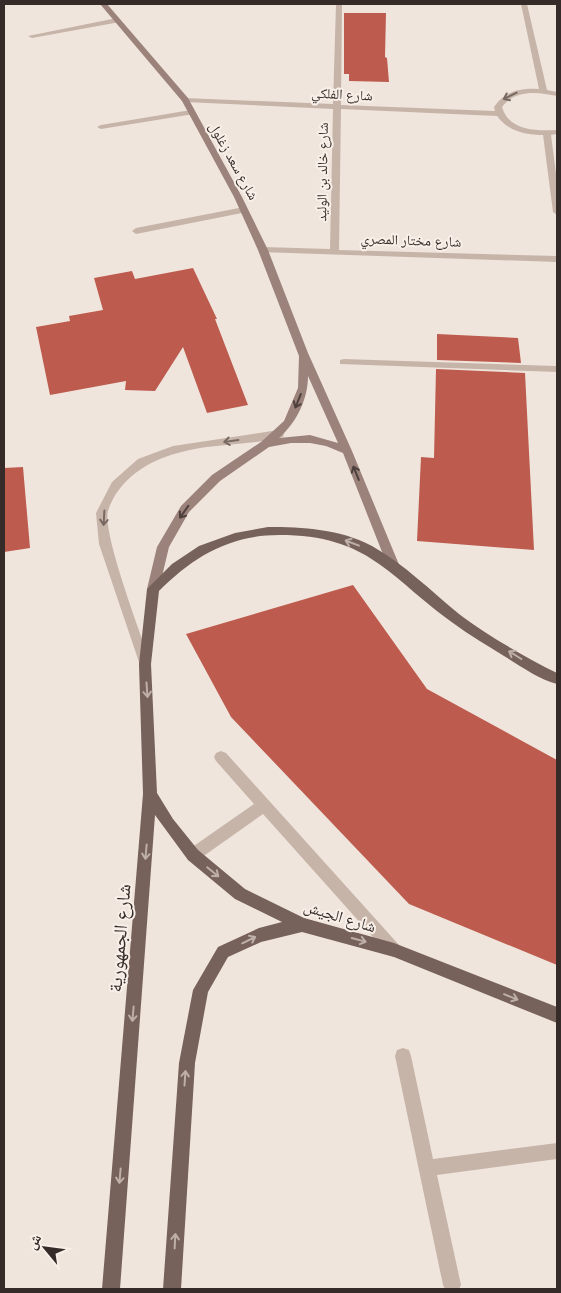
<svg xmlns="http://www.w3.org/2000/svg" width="561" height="1293" font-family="Lato,'Noto Naskh Arabic',sans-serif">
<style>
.building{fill:#bd5c4e}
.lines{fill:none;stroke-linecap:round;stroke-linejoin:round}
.lane{fill:#c7b4a9;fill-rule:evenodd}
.street{fill:#c7b4a9;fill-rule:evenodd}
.secondary{fill:#9b837b;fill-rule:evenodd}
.primary{fill:#76615b;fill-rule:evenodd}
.oneway{stroke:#776962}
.oneway2{stroke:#4e413d}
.oneway3{stroke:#beafa9}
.labels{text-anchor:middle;stroke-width:4;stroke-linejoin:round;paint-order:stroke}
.far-street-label{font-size:14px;fill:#352b28;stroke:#f8efe8}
.street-label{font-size:16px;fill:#352b28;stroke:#f8efe8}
.near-street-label{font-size:19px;fill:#352b28;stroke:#f8efe8}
</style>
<rect width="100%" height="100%" fill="#f0e5dc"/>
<path class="building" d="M344,13h42l-1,44 2,1 2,24 -40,-1v-7h-5z
M193,268l24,51h-2l33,86 -41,8 -24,-66 -28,44 -30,-1 1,-9 -76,14 -14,-68 34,-6 -1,-5 34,-6 -9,-32 38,-7 3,8z
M437,334l81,4 3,25 -84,-3z
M436,369l89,4 9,177 -117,-9 4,-84 13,1z
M23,467l7,81 -26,4v-84z
M353,585l74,104 130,71v205l-148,-61 -178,-187 -45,-83z"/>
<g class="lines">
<path class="lane" d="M117,18l4,2 -1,2 -88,16 -4,-2z
M191,110l4,2 -1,2 -93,15 -4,-2 4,-2z
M244,207l4,3 -1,2 -111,22 -4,-3 4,-3z
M344,359l213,7v6l-217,-8v-4z
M279,430l5,4 -1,3c-34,9 -71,6 -105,16 -31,8 -60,27 -70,58 -6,22 34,126 43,153l-2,4h-8l-42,-124 -3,-31 16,-31 26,-23 35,-13z
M221,751l5,2 173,192 3,5 -3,5 -5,2 -5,-2 -126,-141 -65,46 -5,2 -5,-2 -2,-5 2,-5 66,-46 -38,-43 -2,-4 2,-4z
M403,1048l6,2 2,6 22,103 124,-16v16l-120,16 24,110 -2,4h-14l-2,-4 -48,-229 2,-6z"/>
<path class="street" d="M336,4h6l-1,101 154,6 -1,-4c11,-16 26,-19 45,-18l-18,-85h6l20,86 10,2v4c-19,-4 -42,-7 -55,11 7,24 34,24 55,23v4l-6,1 6,46v34l-4,-3 -10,-77c-18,0 -35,-4 -46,-19l-156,-7 -2,141 218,6v6l-297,-10 -2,-2 5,-3 67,2 3,-140 -148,-7 -4,-2 4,-2 148,6z"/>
<path class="secondary" d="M100,4h7l81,94 54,99 26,53 40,103 44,98 48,116 -2,3h-8l-2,-3 -45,-114 -17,-7 -16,-3h-19l-22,4 -49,34 -31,31 -20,35 -10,42 -2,3h-8l-2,-3 10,-42 24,-41 31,-31 49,-33 23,-21 14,-33 1,-32 -41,-106 -24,-53 -52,-96zM308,376l30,67 -28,-8 -31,3c18,-16 29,-39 29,-62z"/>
<path class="primary" d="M268,527c35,0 72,2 104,19 32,18 59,45 87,68 28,21 67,44 98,59v11c-19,-5 -36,-18 -53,-28 -17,-11 -35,-21 -51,-33 -65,-47 -84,-88 -174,-88 -50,0 -86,22 -120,56l-8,73 6,129 16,26 25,31 47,39 59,29 90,25 163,64v16l-163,-66 -92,-25 -41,10 -33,15 -20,35 -13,71 -14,226h-18l16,-226 14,-73 25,-43 41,-19 23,-6 -47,-23 -47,-39 -33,-45 -35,474h-18l41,-495 -4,-130 8,-75 25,-25 27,-18 36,-13z"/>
</g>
<defs><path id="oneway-shaft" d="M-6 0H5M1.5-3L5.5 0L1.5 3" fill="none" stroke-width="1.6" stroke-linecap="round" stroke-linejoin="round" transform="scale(1.25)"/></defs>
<g class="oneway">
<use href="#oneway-shaft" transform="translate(510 96) rotate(154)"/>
<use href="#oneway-shaft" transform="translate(231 441) rotate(172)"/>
<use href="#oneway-shaft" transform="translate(104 518) rotate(93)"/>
</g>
<g class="oneway2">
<use href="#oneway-shaft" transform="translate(298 401) rotate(112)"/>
<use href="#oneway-shaft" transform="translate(356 473) rotate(-112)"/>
<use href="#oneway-shaft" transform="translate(184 512) rotate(125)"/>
</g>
<g class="oneway3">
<use href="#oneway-shaft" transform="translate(352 543) rotate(-159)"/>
<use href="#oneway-shaft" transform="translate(515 655) rotate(-148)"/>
<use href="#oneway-shaft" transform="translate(147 690) rotate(86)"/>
<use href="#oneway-shaft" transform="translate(146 852) rotate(95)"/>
<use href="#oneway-shaft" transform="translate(213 872) rotate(39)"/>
<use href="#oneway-shaft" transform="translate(249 940) rotate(-26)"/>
<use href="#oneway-shaft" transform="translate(359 940) rotate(15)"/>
<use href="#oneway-shaft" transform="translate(511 997) rotate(22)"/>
<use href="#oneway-shaft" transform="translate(133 1014) rotate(95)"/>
<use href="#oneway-shaft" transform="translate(185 1078) rotate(-86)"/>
<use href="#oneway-shaft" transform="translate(120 1176) rotate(95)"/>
<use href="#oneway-shaft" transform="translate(175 1241) rotate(-87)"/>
</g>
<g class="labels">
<g class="far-street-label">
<text transform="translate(342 94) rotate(3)" y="5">شارع الفلكي</text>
<text transform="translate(234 161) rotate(61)" y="5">شارع سعد زغلول</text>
<text transform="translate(322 172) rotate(-89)" y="5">شارع خالد بن الوليد</text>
<text transform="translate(411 240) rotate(2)" y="5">شارع مختار المصري</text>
</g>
<g class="street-label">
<text transform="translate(340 916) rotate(17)" y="6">شارع الجيش</text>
</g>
<g class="near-street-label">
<text transform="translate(119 938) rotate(-85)" y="7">شارع الجمهورية</text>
</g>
</g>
<rect width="561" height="1293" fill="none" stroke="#352b28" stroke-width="10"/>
<g transform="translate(45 1248) rotate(299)" stroke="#f8efe8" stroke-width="4" paint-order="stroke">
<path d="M0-4L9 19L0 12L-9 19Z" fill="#352b28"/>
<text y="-8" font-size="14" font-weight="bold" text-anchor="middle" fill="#352b28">ش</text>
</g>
</svg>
